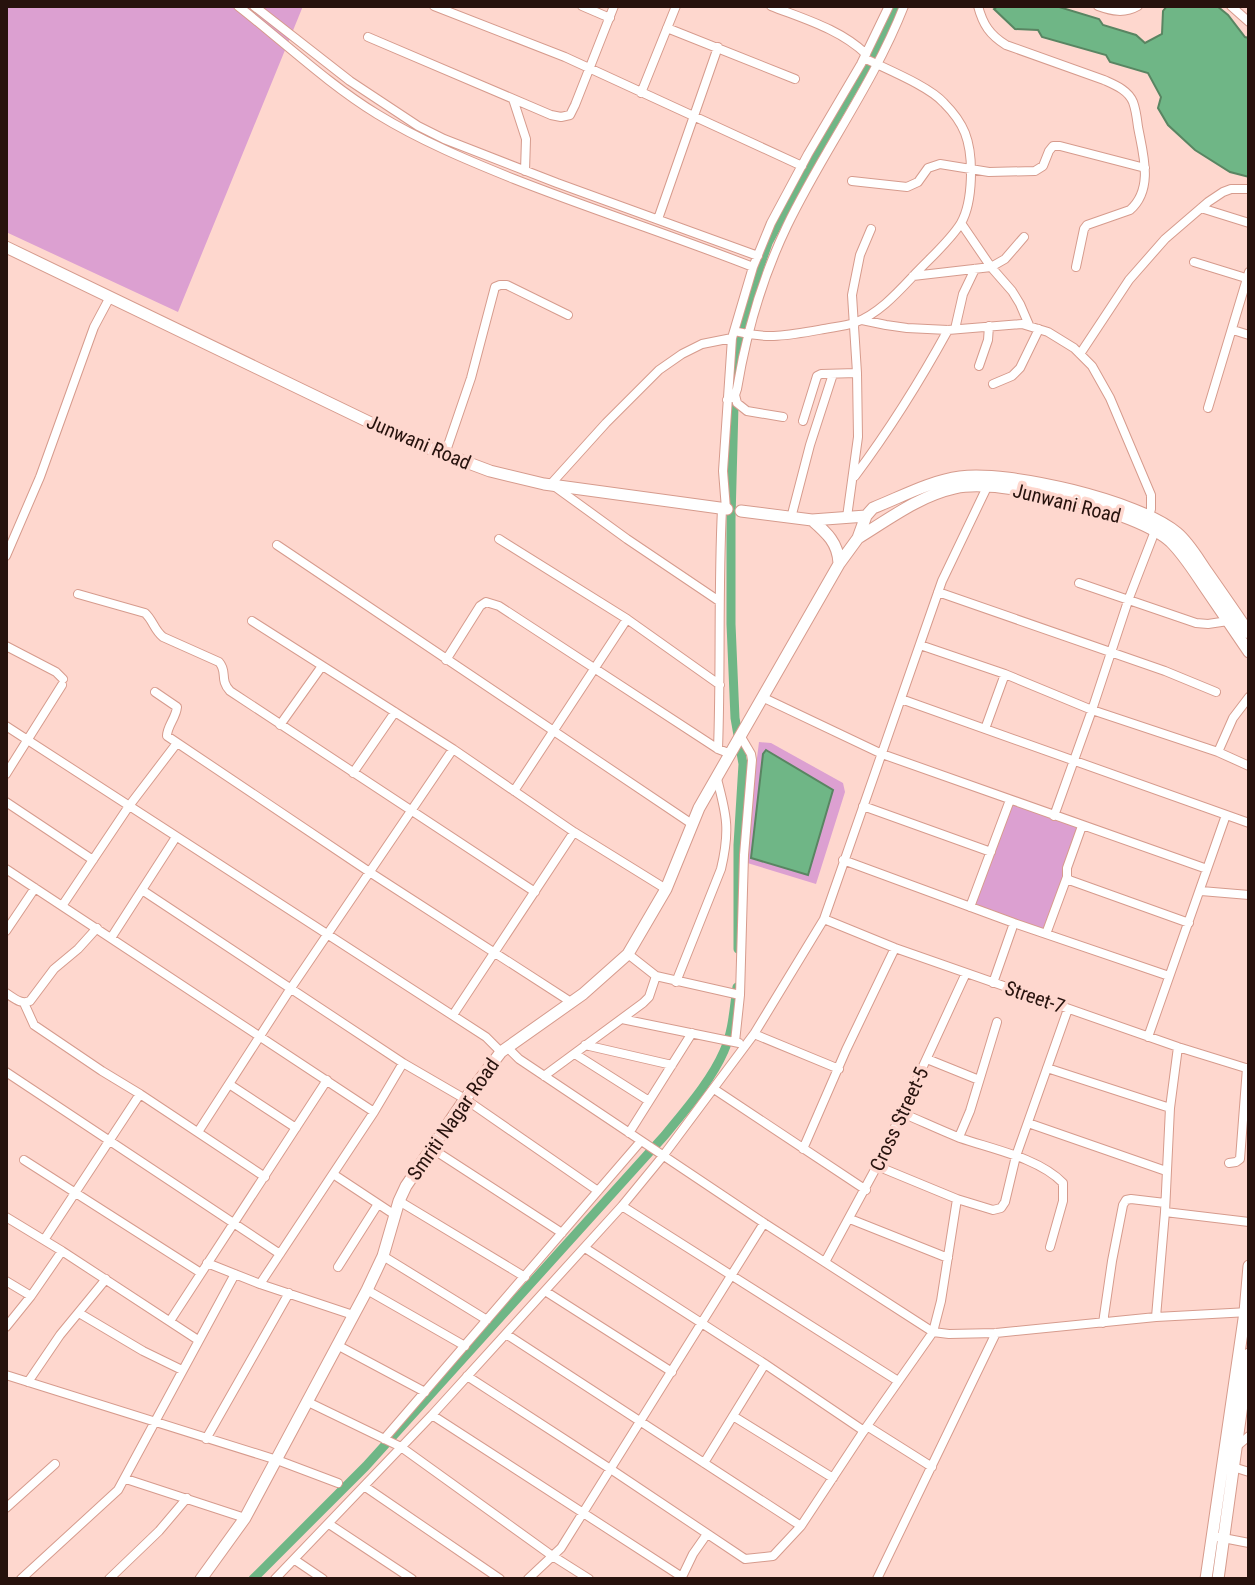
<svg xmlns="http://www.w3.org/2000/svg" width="1255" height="1585" font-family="'Roboto Condensed',sans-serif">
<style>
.green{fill:#dca0d1}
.water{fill:#6fb686;stroke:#598562;stroke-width:2}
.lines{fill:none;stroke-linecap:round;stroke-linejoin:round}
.canal{stroke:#6fb686;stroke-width:9}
.street-casing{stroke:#d69b8d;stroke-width:10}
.secondary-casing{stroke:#d69b8d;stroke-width:13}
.street{stroke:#fff;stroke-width:8}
.secondary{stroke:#fff;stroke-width:11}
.labels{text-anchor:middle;stroke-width:7;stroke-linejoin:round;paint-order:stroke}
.street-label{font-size:20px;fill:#27120d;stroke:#fed7ce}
</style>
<rect width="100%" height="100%" fill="#fed7ce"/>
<path class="green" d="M6,6h297l-125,306 -172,-80z
M759,742l12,1 72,40 2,9 -29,92 -72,-22z
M1010,800l72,26 -36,108 -75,-27z"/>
<path class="water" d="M998,6h58l43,13 4,6 33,10 9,8 17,-9 1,-23 4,-5h50l11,9 17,22 4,1v139l-19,-5 -35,-22 -27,-25 -10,-17 3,-11 -13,-24 -38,-11 -4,-7 -64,-18 -4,-7 -23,-1 -21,-20z
M766,750l67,40 -25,85 -57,-17 12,-104z"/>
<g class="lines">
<path class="canal" d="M738,949v-104l5,-81 -8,-46 -4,-94v-105l4,-151 5,-29 19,-70 9,-26 46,-86 72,-125 10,-26
M253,1579l113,-113 299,-331c21,-26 46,-54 59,-84 9,-20 10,-43 13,-64"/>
<defs>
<path id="street" d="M238,6c46,36 90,78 139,108 44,27 90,46 137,65 79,31 160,57 239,88
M254,6l96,75 68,45 26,13 113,44 201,73
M434,6l131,51 237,109
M582,6l28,12
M771,6c33,13 69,23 95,48
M978,6c5,19 12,29 28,39l98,35c11,5 24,10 29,22 3,8 4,17 5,25 5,27 16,62 -8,83l-43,15 -3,4 -8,38
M1098,6c14,5 26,8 40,0
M1231,6l18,16
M667,28l128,51
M368,37l183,78 10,2 9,-2 5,-10 39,-99
M641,93l35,-87
M513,99l13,40 -1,32
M852,181l55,6 11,-5 10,-14 12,-4 49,8 46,-1 8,-5 6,-15 4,-5h7l85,22
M1201,208l48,15
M658,219l60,-172
M961,223l30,44 21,24 8,13 9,21
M1194,262l55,17
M913,276l78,-9 14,-8 19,-22
M862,320l24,5 21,3 41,2 74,-6 26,8 26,16 18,18 18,32 41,97v14l-3,10
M955,329l8,-35 12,-25
M1233,330l16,5
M734,331c33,9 57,4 90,-2 10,-2 21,-3 30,-6 25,-9 45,-32 62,-50 14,-15 34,-32 45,-50 12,-21 13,-67 4,-90 -4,-10 -13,-22 -21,-30 -15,-17 -58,-34 -80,-45
M1080,354l49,-74 36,-41 43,-37 15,-10 8,-3h18
M979,366l9,-26 1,-14
M993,384l19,-8 8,-8 19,-39
M735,395l2,8 10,8 36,6
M727,400l8,-5 2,-6c9,-54 26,-113 50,-163 36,-75 86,-141 117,-220
M1208,408l41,-136
M803,421l14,-45 4,-2 36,-1
M445,454l26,-76 24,-91 5,-2h7l61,30
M855,476c35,-47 65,-95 93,-146
M550,485l56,-62 53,-53 23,-16 20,-10 30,-6
M554,486l73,53 92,62
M726,509l-3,-38 9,-133 21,-71 18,-44 37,-69 53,-90 28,-58
M847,517l11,-80 -1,-64 -5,-78 8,-40 11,-26
M791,518l19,-73 23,-71
M499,539l128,80 93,66
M277,545l415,279
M6,556l34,-79 54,-150 16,-30
M1079,583l117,40 12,1 20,-3
M938,592l227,79 51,21
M78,594l67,19c8,7 9,17 18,24l56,25c9,10 0,17 11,29l305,201
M252,621l201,128 121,83 92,57
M920,645l85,29 87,36 126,42 31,14
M6,646l50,26 7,7
M446,660l34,-54 6,-4 13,4 219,143 13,5
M155,692l22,15c-1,11 -10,19 -10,29l204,137 200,129
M762,697l120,57 325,115
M901,699l348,124
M280,725l42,-59
M6,726l480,311 15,15
M985,729l20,-55
M718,749c3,-80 0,-160 4,-240
M1218,752l15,-34 16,-21
M353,773l42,-61
M6,774l56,-89
M514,791l113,-172
M6,802l87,58
M863,806l128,46
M1054,816l38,-106 37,-112 26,-67
M1082,826l-15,42v9l2,3 120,43
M843,860l171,63 155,53
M6,869l368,243
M142,890l261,173 62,36 133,92
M1201,891l48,4
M62,906l67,-100 48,-63
M970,907l40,-107
M824,919l71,29 283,99 71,22
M6,931l29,-43
M1046,934l21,-57
M111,938l65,-101
M628,954l28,22 84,19
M676,982l45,-113c9,-38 6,-53 -4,-90
M993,983l21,-60
M6,993c8,5 15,12 24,8l24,-32 24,-20 19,-21
M24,1003l10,22 68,46 38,23 125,83
M453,1015l121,-183
M622,1019l117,24
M754,1034l85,35
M1148,1037l78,-222
M735,1042l5,-47 4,-140 8,-95 -1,-6 -10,-17
M585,1045l87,20
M507,1047l12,12 245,164 169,109 16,2 47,-1 160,-16 93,-5
M575,1054l74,47
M927,1059l52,21
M1047,1068l123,40
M6,1072l274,182
M544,1076l99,-73 6,-6 7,-21
M229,1084l67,44
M714,1089l152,101
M902,1113c19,8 38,17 58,25 32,11 79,20 103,45v18l-13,46
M1028,1123l138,48
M198,1132l93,-144 162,-239
M629,1133l63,-100
M959,1137l11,-26 27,-89
M431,1148l131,85
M803,1149l43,-99 49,-102
M24,1160l177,113
M1229,1163l7,-1 4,-3 7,-91
M333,1174l62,41
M957,1199l36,11 8,-2 4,-6 11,-46 52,-147
M399,1201l126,76
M622,1206l276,175
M1165,1212l84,10
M6,1217l56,34 136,89
M850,1219l98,39
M44,1240l96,-146
M585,1248l180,116 99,67
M383,1256l104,64
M825,1262l52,-96 89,-193
M207,1263l53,21 93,31
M338,1267l40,-63
M6,1281l25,15
M260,1284l114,-172 29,-49
M367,1290l98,56
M545,1291l127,81
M79,1313l64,38 39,19
M1156,1317l9,-105 5,-104 8,-61
M170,1321l157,-241
M1103,1323l9,-62 11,-56 3,-5 5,-1 34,4
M6,1327l25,-31 31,-45
M506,1334l295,192
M337,1345l88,47
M6,1375l271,85 61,23
M467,1376l145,94 133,89 28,-3 28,-30 66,-100 66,-94 8,-31 16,-102 -80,-33
M28,1382l32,-47 46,-56
M308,1402l93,45 150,108 38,24
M432,1415l250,162
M733,1416l100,62
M867,1426l65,41
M206,1439l83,-146
M384,1439l257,-298
M1236,1447l13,-11
M704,1463l61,-99
M1233,1467l16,5
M126,1479l119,39
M364,1486l136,93
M6,1508l49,-44
M329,1524l83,55
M1218,1537l31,6
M295,1560l28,19
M21,1579l97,-89 117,-216
M109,1579l50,-48 28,-33
M275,1579l157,-164 190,-209 41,-50 91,-122 70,-115 118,-338 46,-96
M528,1579l33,-31 203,-325
M681,1579l12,-25 14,-20
M877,1579l119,-246"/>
<path id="secondary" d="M6,247l396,191 88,33 54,13 183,25
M741,511l71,9 54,-4
M812,520c15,13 26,23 27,43
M858,538c31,-19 61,-42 97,-50 44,-11 183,23 216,54 13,13 23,29 33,44 15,22 30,44 45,66
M201,1579l44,-61 122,-228 16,-34 16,-55 7,-15 59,-87 36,-47 82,-58 45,-40 38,-65 33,-81 140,-244 19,-26 8,-22 7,-8c28,-11 57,-27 87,-31 48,-7 180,24 217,56 12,10 21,26 30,39 14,20 28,40 42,61
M1206,1579l39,-267 4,-46
M1218,1579l31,-225"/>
</defs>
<use href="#street" class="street-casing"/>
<use href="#secondary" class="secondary-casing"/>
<use href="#street" class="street"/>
<use href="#secondary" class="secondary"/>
</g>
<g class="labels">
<g class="street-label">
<text transform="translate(419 442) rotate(23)" y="7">Junwani Road</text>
<text transform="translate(1067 503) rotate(14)" y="7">Junwani Road</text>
<text transform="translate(1035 997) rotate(19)" y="7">Street-7</text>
<text transform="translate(453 1119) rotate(-55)" y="7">Smriti Nagar Road</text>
<text transform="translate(899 1119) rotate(-65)" y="7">Cross Street-5</text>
</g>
</g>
<rect width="1255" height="1585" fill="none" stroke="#27120d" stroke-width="16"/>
</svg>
